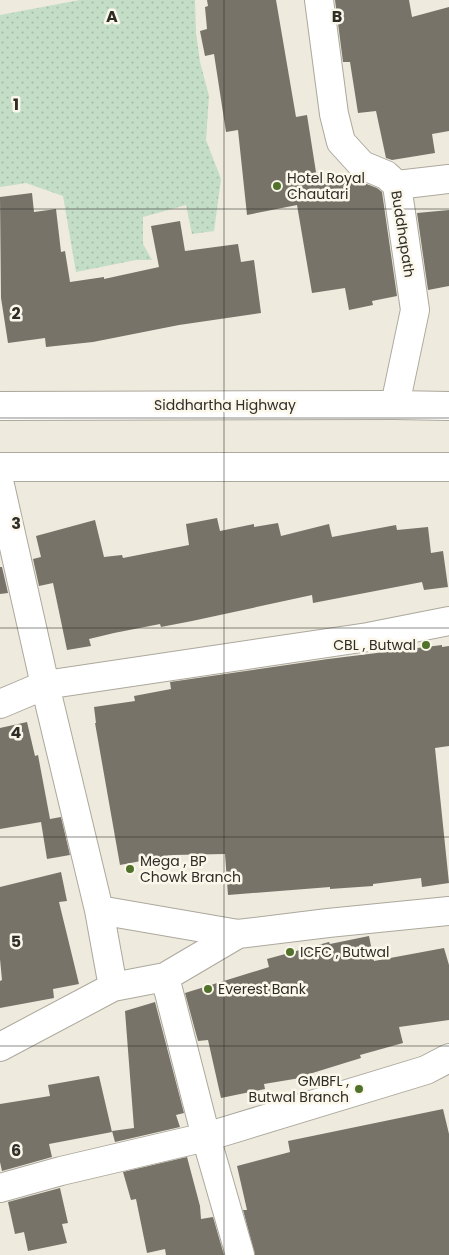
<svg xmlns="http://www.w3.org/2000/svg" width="449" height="1255" font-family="Poppins,sans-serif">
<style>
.grass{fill:url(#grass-dots)}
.building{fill:#777368}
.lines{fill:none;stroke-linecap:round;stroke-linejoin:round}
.minor-casing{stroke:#aca89d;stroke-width:30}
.trunk-casing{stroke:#aca89d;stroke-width:30}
.minor{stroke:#fff;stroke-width:28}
.trunk{stroke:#fff;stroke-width:28}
.grid{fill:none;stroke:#2e2d28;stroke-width:1;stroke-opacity:0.55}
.poi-dot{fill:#50722a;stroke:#fbf7ea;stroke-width:2}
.labels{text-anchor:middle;stroke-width:5;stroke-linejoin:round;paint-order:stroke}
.poi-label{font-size:14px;fill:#2e2d28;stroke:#fbf7ea;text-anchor:start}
.street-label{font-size:14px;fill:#2e2d28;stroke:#fbf7ea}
.grid-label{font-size:16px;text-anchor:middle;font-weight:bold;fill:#2e2d28;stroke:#fbf7ea;stroke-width:5;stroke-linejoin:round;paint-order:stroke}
</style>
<defs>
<pattern id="grass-dots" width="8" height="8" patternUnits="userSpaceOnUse" patternTransform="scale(1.25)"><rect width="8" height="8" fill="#c3ddc7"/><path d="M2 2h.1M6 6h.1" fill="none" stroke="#a8beab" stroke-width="1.8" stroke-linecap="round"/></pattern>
</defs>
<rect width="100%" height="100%" fill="#eeeadd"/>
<path class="grass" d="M80,0h115l1,33 4,29 9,34 -3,44 15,39 -7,52 -22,3 -6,-29 -43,12v27l9,16h-16l-60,12 -13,-76 -37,-13 -26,4v-172z"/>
<path class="building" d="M207,0h69l20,117 11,-2 11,70 38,-5 21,8 5,4 15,104 -25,5 1,4 -24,5 -4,-22 -33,5 -15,-88 -50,10 -9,-85 -12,2 -12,-78 -9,2 -5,-25 7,-2 -2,-22 3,-1z
M335,0h74l3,17 37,-10v124l-17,3 3,19 -43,7 -6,-2 -10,-47 -18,2 -8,-51h-7z
M32,193l2,19 22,-3 5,43 4,-1 5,31 34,-5v2l55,-12 -8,-41 29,-5 5,30 53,-7 3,18 13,-2 7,53 -82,12 -86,17 -47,5 -1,-9 -37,5 -7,-45 -1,-101z
M449,210v76l-21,4 -11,-77z
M217,518l3,13 34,-7v3l24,-4 3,13 48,-12 3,13 64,-12 1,5 31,-3 3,26 12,-2 5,36 -24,3 -2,-8 -109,21 -1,-8 -120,26 -31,6 -1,-3 -46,9 -25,6 2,7 -24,4 -14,-67 -14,3 -6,-27 8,-2 -5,-21 59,-16 9,37 18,-2 1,3 66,-13 -3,-21z
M0,567h2l6,26 -8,1z
M442,645v2l7,-1v100l-14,2 14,135 -27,4 -1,-9 -48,6v2l-43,3v-2l-102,8 -3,-41 -53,1 -52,10 -25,-142h1l-2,-16 41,-6 -1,-5 37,-7 -1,-7 158,-23z
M27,722l8,34 3,-1 12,64 11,-2 9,38 -23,4 -6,-37 -41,7v-101z
M61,872l6,29 -8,1 20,82 -26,5 1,9 -54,10v-27l2,-1 -2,-21v-72z
M369,936l5,25 70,-13 5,17v55l-50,7 4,16 -43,12 1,3 -55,17v2l-42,7 1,5 -44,9 -13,-58 -10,1 -13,-48 84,-26 -2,-8 62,-17 1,2z
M155,1002l29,111 -8,2 4,12 -65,15 -3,-11 22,-3 -9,-117z
M99,1076l13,56 -63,12 3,13 -50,14 -2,-9v-58l50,-8 -2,-11z
M443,1109l6,25v121h-194l-12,-45h4l-10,-44 53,-14 -2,-11z
M187,1157l13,49 1,13 12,-2 11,38h-58l-1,-6 -18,4 -11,-54 -5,1 -8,-28z
M60,1188l8,35 -6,1 5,19 -39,8 -4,-19 -9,2 -7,-32z"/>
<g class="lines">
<defs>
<path id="minor" d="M319,0l15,114 7,28 21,23 24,10 11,10 18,125 -20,95
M397,185l52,-6
M0,485l45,200 54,225 14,77 52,-10 41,160 34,118
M0,704l45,-19 323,-48 81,-16
M99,910l139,24
M165,977l73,-43 90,-11 121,-12
M0,1047l113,-60
M0,1188l61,-17 145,-34 220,-67 23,-12"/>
<path id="trunk" d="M0,406l395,-1 54,1
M0,467h449"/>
</defs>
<use href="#minor" class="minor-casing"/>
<use href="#trunk" class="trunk-casing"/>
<use href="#minor" class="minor"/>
<use href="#trunk" class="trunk"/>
</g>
<path class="grid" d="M224,0v1255M0,209h449M0,418h449M0,628h449M0,837h449M0,1046h449"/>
<g class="poi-dot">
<circle cx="277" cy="186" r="5"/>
<circle cx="426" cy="645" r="5"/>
<circle cx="130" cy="869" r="5"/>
<circle cx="290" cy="952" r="5"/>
<circle cx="208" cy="989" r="5"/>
<circle cx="359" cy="1089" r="5"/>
</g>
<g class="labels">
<g class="poi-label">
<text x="287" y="183">Hotel Royal<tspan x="287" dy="16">Chautari</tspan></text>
<text x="416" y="650" text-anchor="end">CBL , Butwal</text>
<text x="140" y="866">Mega , BP<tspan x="140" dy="16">Chowk Branch</tspan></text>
<text x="300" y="957">ICFC , Butwal</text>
<text x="218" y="994">Everest Bank</text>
<text x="349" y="1086" text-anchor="end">GMBFL ,<tspan x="349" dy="16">Butwal Branch</tspan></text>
</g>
<g class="street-label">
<text transform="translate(403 234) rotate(81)" y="5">Buddhapath</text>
<text x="225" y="410">Siddhartha Highway</text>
</g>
</g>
<g class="grid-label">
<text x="112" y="22">A</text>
<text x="337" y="22">B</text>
<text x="16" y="110">1</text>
<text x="16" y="319">2</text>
<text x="16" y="529">3</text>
<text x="16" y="738">4</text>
<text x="16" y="947">5</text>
<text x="16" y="1156">6</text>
</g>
</svg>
